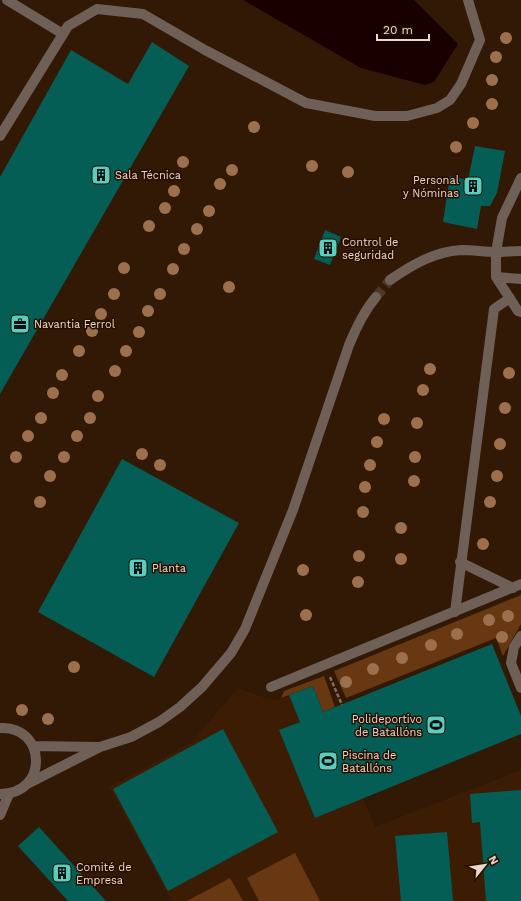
<svg xmlns="http://www.w3.org/2000/svg" width="521" height="901" font-family="'Work Sans',sans-serif">
<style>
.built{fill:#3c1d04}
.green{fill:#673812}
.water{fill:#190000}
.building{fill:#045e55}
.lines{fill:none;stroke-linecap:round;stroke-linejoin:round}
.minor-tunnel{stroke:#4d3623;stroke-width:10;stroke-dasharray:10 5;stroke-linecap:butt}
.path{stroke:#836d5d;stroke-width:2.5;stroke-dasharray:4 2;stroke-linecap:butt}
.minor{stroke:#6e6057;stroke-width:10}
.tree{fill:#9c6f4d}
.labels{text-anchor:middle;stroke-width:3;stroke-linejoin:round;paint-order:stroke}
.poi-label{font-size:11px;fill:#ead8cc;stroke:#270f00;text-anchor:start}
</style>
<rect width="100%" height="100%" fill="#311905"/>
<path class="built" d="M313,686l10,26 -44,18 36,88 48,-20 12,29 146,-57v131h-349l-63,-114 82,-44 47,-55 28,10 11,2z"/>
<path class="green" d="M521,595v29l-18,32 -7,-18 -150,60 -12,-27z
M324,676l11,31 -12,5 -10,-26 -32,12 3,-7z
M295,853l25,48h-61l-12,-23z
M230,878l13,23h-56z"/>
<path class="water" d="M243,0h171l44,44 -24,38 -9,3 -64,-17z"/>
<path class="building" d="M152,42l37,24 -189,328v-217l71,-127 57,34z
M475,146l30,5 -8,42 -7,13h-9l-4,23 -34,-7 7,-46 18,4z
M325,230l16,7 -11,28 -16,-6z
M122,459l117,64 -85,154 -116,-65z
M492,644l29,72v18l-206,84 -36,-88 21,-8 -11,-27 24,-9 10,26z
M223,729l55,103 -110,59 -55,-102z
M521,790v111h-35l-6,-79 -8,1 -2,-29z
M39,827l67,74h-38l-50,-55z
M447,832l6,69h-52l-6,-65z"/>
<g class="lines">
<path class="minor-tunnel" d="M376,297l14,-17"/>
<path class="path" d="M330,677l12,28"/>
<path class="minor" d="M7,0l56,34
M0,136l68,-110 29,-17 46,5 62,36 101,53 69,13h32l30,-8 13,-8 11,-16 19,-44 -12,-40
M521,178l-19,40 -6,34v25l22,34 3,1
M496,277l25,2
M390,280c22,-15 45,-29 72,-30 11,0 23,2 34,2 8,0 17,-1 25,-1
M460,562l53,26
M455,612l39,-303 16,-11
M521,636l-7,11 -3,16 10,25
M271,687l250,-103
M0,728c46,-3 50,66 0,66
M33,746l65,1
M29,783l71,-36 31,-10 28,-15 21,-15 22,-20 29,-34 14,-24 48,-119 56,-165c7,-17 15,-34 27,-48
M0,815l9,-21"/>
</g>
<g class="tree">
<circle cx="506" cy="38" r="6"/>
<circle cx="496" cy="57" r="6"/>
<circle cx="492" cy="80" r="6"/>
<circle cx="492" cy="104" r="6"/>
<circle cx="473" cy="123" r="6"/>
<circle cx="254" cy="127" r="6"/>
<circle cx="456" cy="147" r="6"/>
<circle cx="183" cy="162" r="6"/>
<circle cx="312" cy="166" r="6"/>
<circle cx="232" cy="170" r="6"/>
<circle cx="348" cy="172" r="6"/>
<circle cx="220" cy="184" r="6"/>
<circle cx="174" cy="191" r="6"/>
<circle cx="165" cy="208" r="6"/>
<circle cx="209" cy="211" r="6"/>
<circle cx="149" cy="226" r="6"/>
<circle cx="197" cy="229" r="6"/>
<circle cx="184" cy="249" r="6"/>
<circle cx="124" cy="268" r="6"/>
<circle cx="173" cy="269" r="6"/>
<circle cx="229" cy="287" r="6"/>
<circle cx="114" cy="294" r="6"/>
<circle cx="160" cy="294" r="6"/>
<circle cx="148" cy="311" r="6"/>
<circle cx="101" cy="314" r="6"/>
<circle cx="92" cy="331" r="6"/>
<circle cx="139" cy="332" r="6"/>
<circle cx="79" cy="351" r="6"/>
<circle cx="126" cy="351" r="6"/>
<circle cx="430" cy="369" r="6"/>
<circle cx="115" cy="371" r="6"/>
<circle cx="509" cy="373" r="6"/>
<circle cx="62" cy="375" r="6"/>
<circle cx="423" cy="390" r="6"/>
<circle cx="53" cy="393" r="6"/>
<circle cx="98" cy="396" r="6"/>
<circle cx="505" cy="408" r="6"/>
<circle cx="41" cy="418" r="6"/>
<circle cx="90" cy="418" r="6"/>
<circle cx="384" cy="419" r="6"/>
<circle cx="417" cy="423" r="6"/>
<circle cx="28" cy="436" r="6"/>
<circle cx="77" cy="436" r="6"/>
<circle cx="377" cy="442" r="6"/>
<circle cx="500" cy="444" r="6"/>
<circle cx="142" cy="454" r="6"/>
<circle cx="16" cy="457" r="6"/>
<circle cx="64" cy="457" r="6"/>
<circle cx="415" cy="457" r="6"/>
<circle cx="160" cy="465" r="6"/>
<circle cx="370" cy="465" r="6"/>
<circle cx="50" cy="476" r="6"/>
<circle cx="497" cy="476" r="6"/>
<circle cx="414" cy="481" r="6"/>
<circle cx="365" cy="487" r="6"/>
<circle cx="40" cy="502" r="6"/>
<circle cx="490" cy="502" r="6"/>
<circle cx="363" cy="512" r="6"/>
<circle cx="401" cy="528" r="6"/>
<circle cx="483" cy="544" r="6"/>
<circle cx="359" cy="556" r="6"/>
<circle cx="401" cy="559" r="6"/>
<circle cx="303" cy="570" r="6"/>
<circle cx="358" cy="582" r="6"/>
<circle cx="306" cy="615" r="6"/>
<circle cx="508" cy="616" r="6"/>
<circle cx="489" cy="620" r="6"/>
<circle cx="457" cy="634" r="6"/>
<circle cx="502" cy="637" r="6"/>
<circle cx="431" cy="645" r="6"/>
<circle cx="402" cy="658" r="6"/>
<circle cx="74" cy="667" r="6"/>
<circle cx="373" cy="669" r="6"/>
<circle cx="346" cy="682" r="6"/>
<circle cx="22" cy="710" r="6"/>
<circle cx="48" cy="719" r="6"/>
</g>
<defs>
<symbol id="building-square" viewBox="-11 -11 22 22"><rect x="-9" y="-9" width="18" height="18" rx="4" fill="#59cebf" stroke="#270f00"/><path d="M-4-6H4V6H1V3H-1V6H-4ZM-2.5-4.3h1.7v1.8h-1.7ZM.8-4.3h1.7v1.8H.8ZM-2.5-1h1.7V.8h-1.7ZM.8-1h1.7V.8H.8Z" fill="#111"/></symbol>
<symbol id="office-square" viewBox="-11 -11 22 22"><rect x="-9" y="-9" width="18" height="18" rx="4" fill="#59cebf" stroke="#270f00"/><path d="M-6-3h4V-5.5h4V-3h4V5H-6ZM-1-4.5V-3h2v-1.5ZM-6 0V1H6V0Z" fill="#111"/></symbol>
<symbol id="stadium-square" viewBox="-11 -11 22 22"><rect x="-9" y="-9" width="18" height="18" rx="4" fill="#59cebf" stroke="#270f00"/><path d="M0-5a6.5 5 0 1 0 0 10a6.5 5 0 1 0 0-10ZM-3.5-1.8h7v3.6h-7Z" fill="#111"/></symbol>
</defs>
<g fill-rule="evenodd">
<use href="#building-square" x="90" y="164" width="22" height="22"/>
<use href="#building-square" x="462" y="175" width="22" height="22"/>
<use href="#building-square" x="317" y="237" width="22" height="22"/>
<use href="#office-square" x="9" y="313" width="22" height="22"/>
<use href="#building-square" x="127" y="557" width="22" height="22"/>
<use href="#stadium-square" x="425" y="714" width="22" height="22"/>
<use href="#stadium-square" x="317" y="750" width="22" height="22"/>
<use href="#building-square" x="51" y="862" width="22" height="22"/>
</g>
<g class="labels">
<g class="poi-label">
<text x="115" y="179">Sala Técnica</text>
<text x="459" y="184" text-anchor="end">Personal<tspan x="459" dy="13">y Nóminas</tspan></text>
<text x="342" y="246">Control de<tspan x="342" dy="13">seguridad</tspan></text>
<text x="34" y="328">Navantia Ferrol</text>
<text x="152" y="572">Planta</text>
<text x="422" y="723" text-anchor="end">Polideportivo<tspan x="422" dy="13">de Batallóns</tspan></text>
<text x="342" y="759">Piscina de<tspan x="342" dy="13">Batallóns</tspan></text>
<text x="76" y="871">Comité de<tspan x="76" dy="13">Empresa</tspan></text>
</g>
</g>
<g transform="translate(485 865) rotate(60)" stroke="#270f00" stroke-width="3" paint-order="stroke">
<path d="M0-3L7 15L0 10L-7 15Z" fill="#ead8cc"/>
<text y="-6" font-size="11" font-weight="bold" text-anchor="middle" fill="#ead8cc">N</text>
</g>
<path d="M377 34v6h52v-6" fill="none" stroke="#ead8cc" stroke-width="2"/>
<text x="383" y="34" font-size="12" fill="#ead8cc" stroke="#270f00" stroke-width="3" paint-order="stroke">20 m</text>
</svg>
